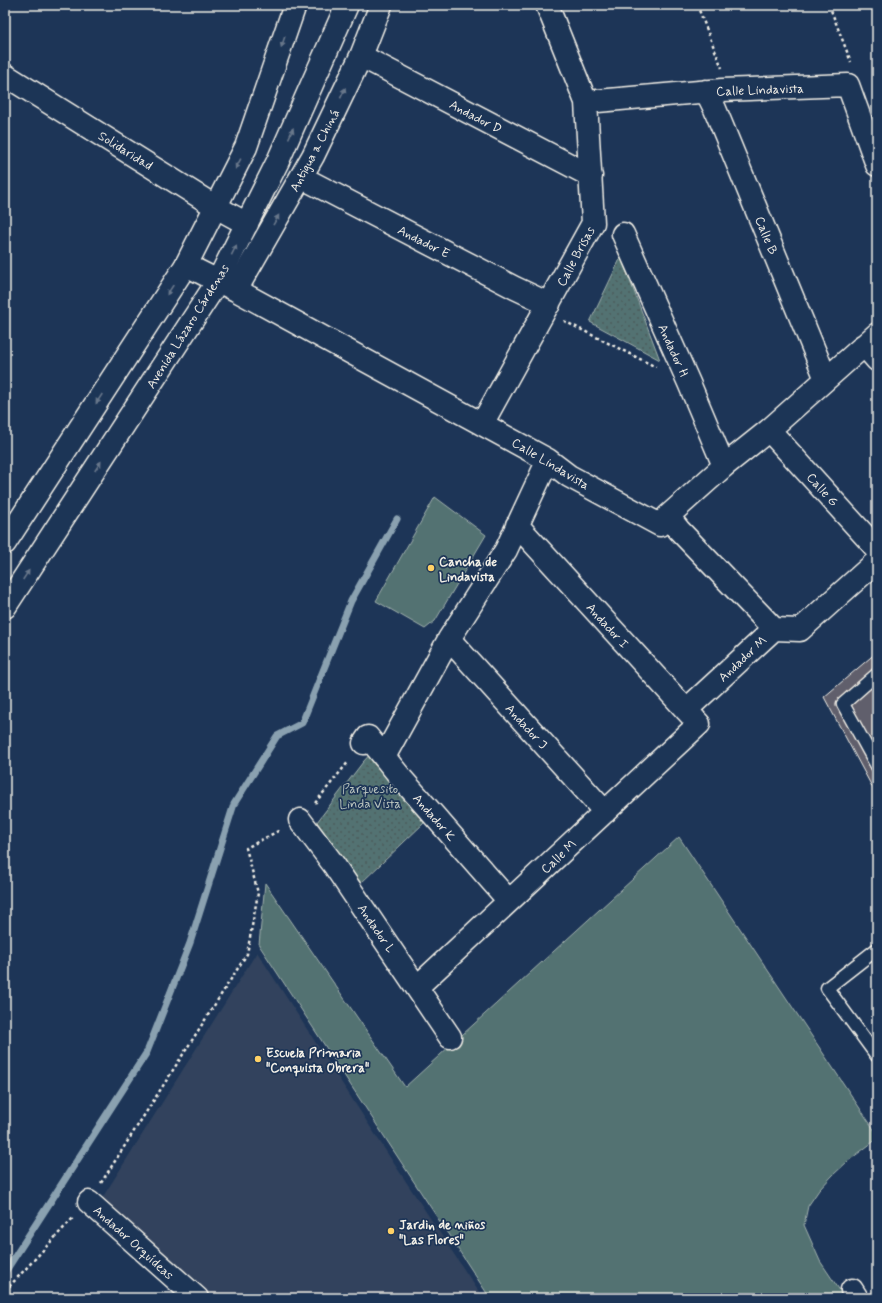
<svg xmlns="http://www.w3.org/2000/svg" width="882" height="1303" font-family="Mynerve,sans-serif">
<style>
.built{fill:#31425d}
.grass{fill:#527272;stroke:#a3b2ad}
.park{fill:url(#park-dots);stroke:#a3b2ad}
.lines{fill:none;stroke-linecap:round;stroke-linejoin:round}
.stream{stroke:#8aa1b0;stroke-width:7}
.building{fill:#615f6c;stroke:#f4f1e8}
.lane-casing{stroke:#f4f1e8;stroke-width:15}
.street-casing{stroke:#f4f1e8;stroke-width:25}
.secondary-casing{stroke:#f4f1e8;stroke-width:25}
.path{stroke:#f4f1e8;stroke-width:2.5;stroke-dasharray:3 3;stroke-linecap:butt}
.lane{stroke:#1d3557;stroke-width:12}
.street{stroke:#1d3557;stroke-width:22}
.secondary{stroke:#1d3557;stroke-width:22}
.oneway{fill:#68778a}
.poi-dot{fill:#ffd166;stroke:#1d3557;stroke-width:1.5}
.labels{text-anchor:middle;stroke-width:3.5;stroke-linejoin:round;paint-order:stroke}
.street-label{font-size:13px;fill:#f4f1e8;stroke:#1d3557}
.poi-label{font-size:13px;font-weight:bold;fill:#f4f1e8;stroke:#1d3557;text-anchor:start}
.park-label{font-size:13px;fill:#bbc5bf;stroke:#1d3557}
</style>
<defs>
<pattern id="park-dots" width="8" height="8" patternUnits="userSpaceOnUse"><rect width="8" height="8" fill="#527272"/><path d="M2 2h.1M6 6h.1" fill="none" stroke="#4d5b5a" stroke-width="1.8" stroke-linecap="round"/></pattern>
</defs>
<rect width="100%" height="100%" fill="#1d3557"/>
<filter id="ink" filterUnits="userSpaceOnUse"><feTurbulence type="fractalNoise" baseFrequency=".025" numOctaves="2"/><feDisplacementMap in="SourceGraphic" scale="8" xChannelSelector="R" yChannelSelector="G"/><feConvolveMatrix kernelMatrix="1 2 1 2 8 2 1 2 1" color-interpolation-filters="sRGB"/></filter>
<g filter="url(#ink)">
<path class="built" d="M257,952l138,213 88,133h-268l-116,-95z"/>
<path class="grass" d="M435,497l51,38 -51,86 -10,8 -49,-28z
M679,837l198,297v5l-29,22 -15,14 -14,15 -11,16 -4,19 16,36 25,37h-355l-231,-353 6,-62 140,204z"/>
<path class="park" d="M621,257l39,103 -70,-38z
M373,751l51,72 -63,60 -44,-61 46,-60z"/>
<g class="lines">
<path class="stream" d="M5,1272l142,-220 43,-109 44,-139 43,-68 25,-13 49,-122 46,-82"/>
</g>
<path class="building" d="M877,652v144l-53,-99z"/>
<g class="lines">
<defs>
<path id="lane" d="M877,674l-34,30 34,62
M877,949l-50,39 50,68"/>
<path id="street" d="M361,56l230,120
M706,91l9,18 111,270
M586,102l136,-12 126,-5 29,80
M301,177l214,111 34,16
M216,207l31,17
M623,234l66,149 35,83
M186,265l50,25 312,170 21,16 91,49 8,-9 56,-50 45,-36 108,-96
M236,290l77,-134 48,-100 20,-51
M864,345l13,15
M482,424l111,-201 -7,-121 -39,-97
M769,430l108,119
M668,516l11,14 95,99
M449,639l156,173
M686,710l88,-81 26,1 77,-69
M364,743l4,-6 34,42 107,122
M384,757l65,-118 57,-89 42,-90
M300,820l34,45 116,172
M417,987l282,-263 -182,-199
M89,1202l108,96
M852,1290l5,8"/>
<path id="secondary" d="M5,75l211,132
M5,543l181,-278 60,-118 49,-142
M5,607l213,-326 60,-120 69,-156"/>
</defs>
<use href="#lane" class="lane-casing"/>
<use href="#street" class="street-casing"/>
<use href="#secondary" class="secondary-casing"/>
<path class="path" d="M516,5l9,5
M697,5l25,63
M829,5l22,57
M564,321l92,46
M315,803l34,-42
M101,1183l146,-229 11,-61 -12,-45 34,-18
M5,1291l68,-73"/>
<use href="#lane" class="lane"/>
<use href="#street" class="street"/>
<use href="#secondary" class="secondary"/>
</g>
<defs><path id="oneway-solid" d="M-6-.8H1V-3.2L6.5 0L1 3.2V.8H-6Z"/></defs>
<g class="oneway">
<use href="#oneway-solid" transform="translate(283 42) rotate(109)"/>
<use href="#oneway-solid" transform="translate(343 93) rotate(-65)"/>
<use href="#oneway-solid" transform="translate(291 133) rotate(-66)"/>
<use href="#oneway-solid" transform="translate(238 164) rotate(118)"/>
<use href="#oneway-solid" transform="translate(276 220) rotate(-60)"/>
<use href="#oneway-solid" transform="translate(234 250) rotate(-64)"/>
<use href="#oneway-solid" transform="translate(170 290) rotate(123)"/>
<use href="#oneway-solid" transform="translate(99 399) rotate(123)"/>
<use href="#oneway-solid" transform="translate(98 466) rotate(-57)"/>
<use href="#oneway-solid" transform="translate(26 575) rotate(-57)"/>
</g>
</g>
<g class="poi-dot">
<circle cx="431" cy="568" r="4"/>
<circle cx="258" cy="1059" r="4"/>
<circle cx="391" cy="1231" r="4"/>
</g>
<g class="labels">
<g class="street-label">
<text transform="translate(760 89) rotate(-2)" y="5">Calle Lindavista</text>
<text transform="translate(476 116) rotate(28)" y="5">Andador D</text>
<text transform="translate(126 150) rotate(32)" y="5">Solidaridad</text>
<text transform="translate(314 150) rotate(-62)" y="5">Antigua a Chiná</text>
<text transform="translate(767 235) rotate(68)" y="5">Calle B</text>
<text transform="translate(424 241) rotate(27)" y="5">Andador E</text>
<text transform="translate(575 256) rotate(-62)" y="5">Calle Brisas</text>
<text transform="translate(187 326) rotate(-58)" y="5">Avenida Lázaro Cárdenas</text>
<text transform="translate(674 350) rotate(66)" y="5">Andador H</text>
<text transform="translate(551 463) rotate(31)" y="5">Calle Lindavista</text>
<text transform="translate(823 489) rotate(48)" y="5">Calle G</text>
<text transform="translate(608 625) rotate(48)" y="5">Andador I</text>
<text transform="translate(742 658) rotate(-43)" y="5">Andador M</text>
<text transform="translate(527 726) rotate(48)" y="5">Andador J</text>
<text transform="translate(435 817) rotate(49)" y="5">Andador K</text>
<text transform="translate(558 856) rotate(-43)" y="5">Calle M</text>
<text transform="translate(377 928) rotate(56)" y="5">Andador L</text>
<text transform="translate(134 1242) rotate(42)" y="5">Andador Orquídeas</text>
</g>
<g class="poi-label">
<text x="439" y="566">Cancha de<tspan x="439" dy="15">Lindavista</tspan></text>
<text x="266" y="1057">Escuela Primaria<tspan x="266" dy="15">"Conquista Obrera"</tspan></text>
<text x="399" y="1229">Jardin de niños<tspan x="399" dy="15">"Las Flores"</tspan></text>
</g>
<g class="park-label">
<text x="370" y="793">Parquesito<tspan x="370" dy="15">Linda Vista</tspan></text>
</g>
</g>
<rect width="882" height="1303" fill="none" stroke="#1d3557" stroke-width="20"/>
<rect x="10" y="10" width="862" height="1283" fill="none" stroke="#f4f1e8" stroke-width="1.5" filter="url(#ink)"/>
</svg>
